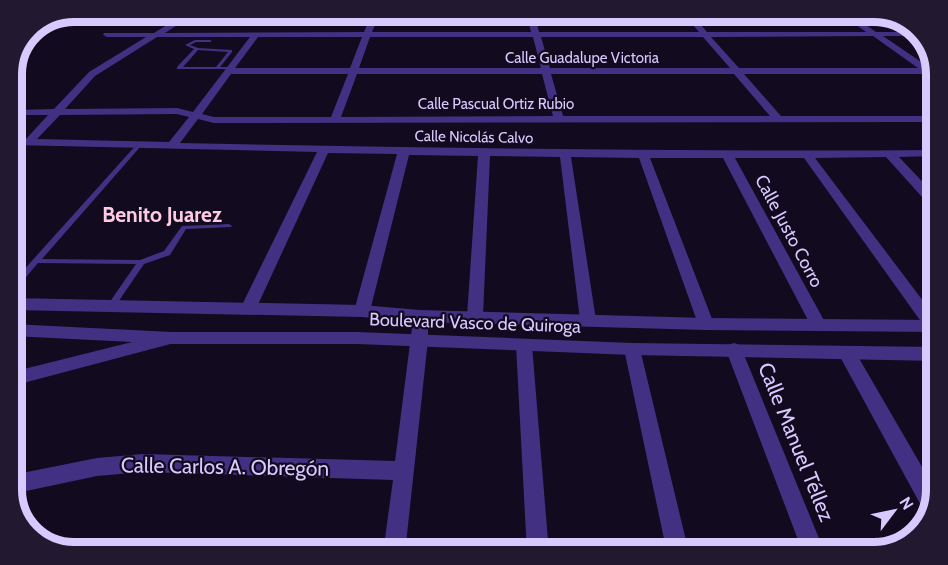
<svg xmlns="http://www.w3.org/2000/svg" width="948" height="565" font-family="Cabin,sans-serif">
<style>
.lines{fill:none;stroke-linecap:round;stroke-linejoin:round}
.service{fill:#423083;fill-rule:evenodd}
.minor{fill:#423083;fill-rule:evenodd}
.tertiary{fill:#423083;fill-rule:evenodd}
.labels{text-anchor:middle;stroke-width:4.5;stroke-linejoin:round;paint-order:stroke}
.far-street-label{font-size:15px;fill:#d8c9ff;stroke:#120a1f}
.street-label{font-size:18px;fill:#d8c9ff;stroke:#120a1f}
.quarter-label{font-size:21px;font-weight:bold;fill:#ffcbe3;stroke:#120a1f}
.near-street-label{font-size:21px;fill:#d8c9ff;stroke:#120a1f}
.rim{fill:none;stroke:#d8c9ff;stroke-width:8}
</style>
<rect width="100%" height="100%" fill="#120a1f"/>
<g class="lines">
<path class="service" d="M85,23l1,2 -36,2 -7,6 -14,1 1,-2 11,-1 8,-6z
M195,40h15l2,1 -2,1h-14l-6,3 8,3 34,2v2l-12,15h13v2h-56v-2l17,-18 -9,-4zM198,50l30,2 -12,15h-33z
M139,143l3,2 -1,1 -99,113 98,1 24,-9 18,-25 47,-2 3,2 -1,1 -45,2 -16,26 -26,9 -30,44h-6l-1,-2 29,-42 -98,-1 -23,27 -3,1v-8l125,-139z"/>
<path class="minor" d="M188,12h9l-32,21 199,-1 8,-20h8l-8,20h159l-5,-20h8l5,20h160l-17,-20h8l17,20h159l-27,-20h9l28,20h36l3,4h-32l47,32h4l2,6h-192l37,42h155v6l-722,1 -16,-4 -18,24c252,5 504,9 756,7v6l-37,1 37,39v12l-5,-1 -45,-50 -71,1 121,160v13l-9,-1 -123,-172h-69l91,166 -2,4h-12l-2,-4 -87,-166h-73l64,166 -2,4h-12l-2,-4 -59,-166 -68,-1 25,163 -2,4h-12l-2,-4 -20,-163 -70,-1 -7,160 -2,4h-12l-2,-4 11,-160 -69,-1 -39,156 -2,4h-12l-2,-4 43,-157 -69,-1 -72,156 -2,4h-12l-2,-4 77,-157 -305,-7v-6h14l22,-24h-30l-5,-3 1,-2 40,-1 35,-37 57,-35h-39l-4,-2 1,-2h50zM873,36l45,32h-179l-28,-31zM157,37h93l-57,75 -16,-4 -112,1 30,-33zM258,37h104l-12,31h-115zM370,37h163l8,31h-182zM541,37h162l27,31h-180zM231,74h117l-17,43h-117l-12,-3zM357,74h185l11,42 -212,1zM551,74h183l36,42h-207zM177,114l12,3 -20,25 -132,-3 23,-24z
M420,310l6,2 2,4v24l-23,213h-22l10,-73 -250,-8 -46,4 -85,18v-19l85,-17 46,-4 252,7 19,-149z
M172,332l6,2 2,4 -2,4 -166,44v-14z
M524,339l6,1 2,5 17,208h-22l-11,-208 2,-5z
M632,343l6,1 2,5 49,204h-22l-43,-204 2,-5z
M734,343l6,2 2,5 83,203h-22l-77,-203 2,-5z
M847,346l6,2 83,143 -6,22 -6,-2 -86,-158 3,-5z"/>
<path class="tertiary" d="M12,298l350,7 58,5 286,8 230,2v12l-230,-2 -286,-8 -58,-5 -350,-7z
M12,324l160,8h185l275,11 304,4v14l-304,-6 -275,-11h-185l-160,-8z"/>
</g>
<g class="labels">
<g class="far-street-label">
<text x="582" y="63">Calle Guadalupe Victoria</text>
<text x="496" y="109">Calle Pascual Ortiz Rubio</text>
<text transform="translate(474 137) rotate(1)" y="5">Calle Nicolás Calvo</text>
</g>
<g class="street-label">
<text transform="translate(789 231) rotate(62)" y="6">Calle Justo Corro</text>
<text transform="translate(475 323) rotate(2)" y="6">Boulevard Vasco de Quiroga</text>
</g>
<g class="quarter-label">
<text x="162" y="222">Benito Juarez</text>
</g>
<g class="near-street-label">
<text transform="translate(796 442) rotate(68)" y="7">Calle Manuel Téllez</text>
<text transform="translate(225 467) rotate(1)" y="7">Calle Carlos A. Obregón</text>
</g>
</g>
<path d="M0 0H948V565H0ZM74 22H874A52 52 0 0 1 926 74V490A52 52 0 0 1 874 542H74A52 52 0 0 1 22 490V74A52 52 0 0 1 74 22Z" fill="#221931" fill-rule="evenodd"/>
<path class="rim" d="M74 22H874A52 52 0 0 1 926 74V490A52 52 0 0 1 874 542H74A52 52 0 0 1 22 490V74A52 52 0 0 1 74 22Z"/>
<g transform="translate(894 511) rotate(58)" stroke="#120a1f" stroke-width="4.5" paint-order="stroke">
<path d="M0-4.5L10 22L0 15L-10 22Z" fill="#d8c9ff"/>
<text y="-9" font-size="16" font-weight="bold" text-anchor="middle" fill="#d8c9ff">N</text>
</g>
</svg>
